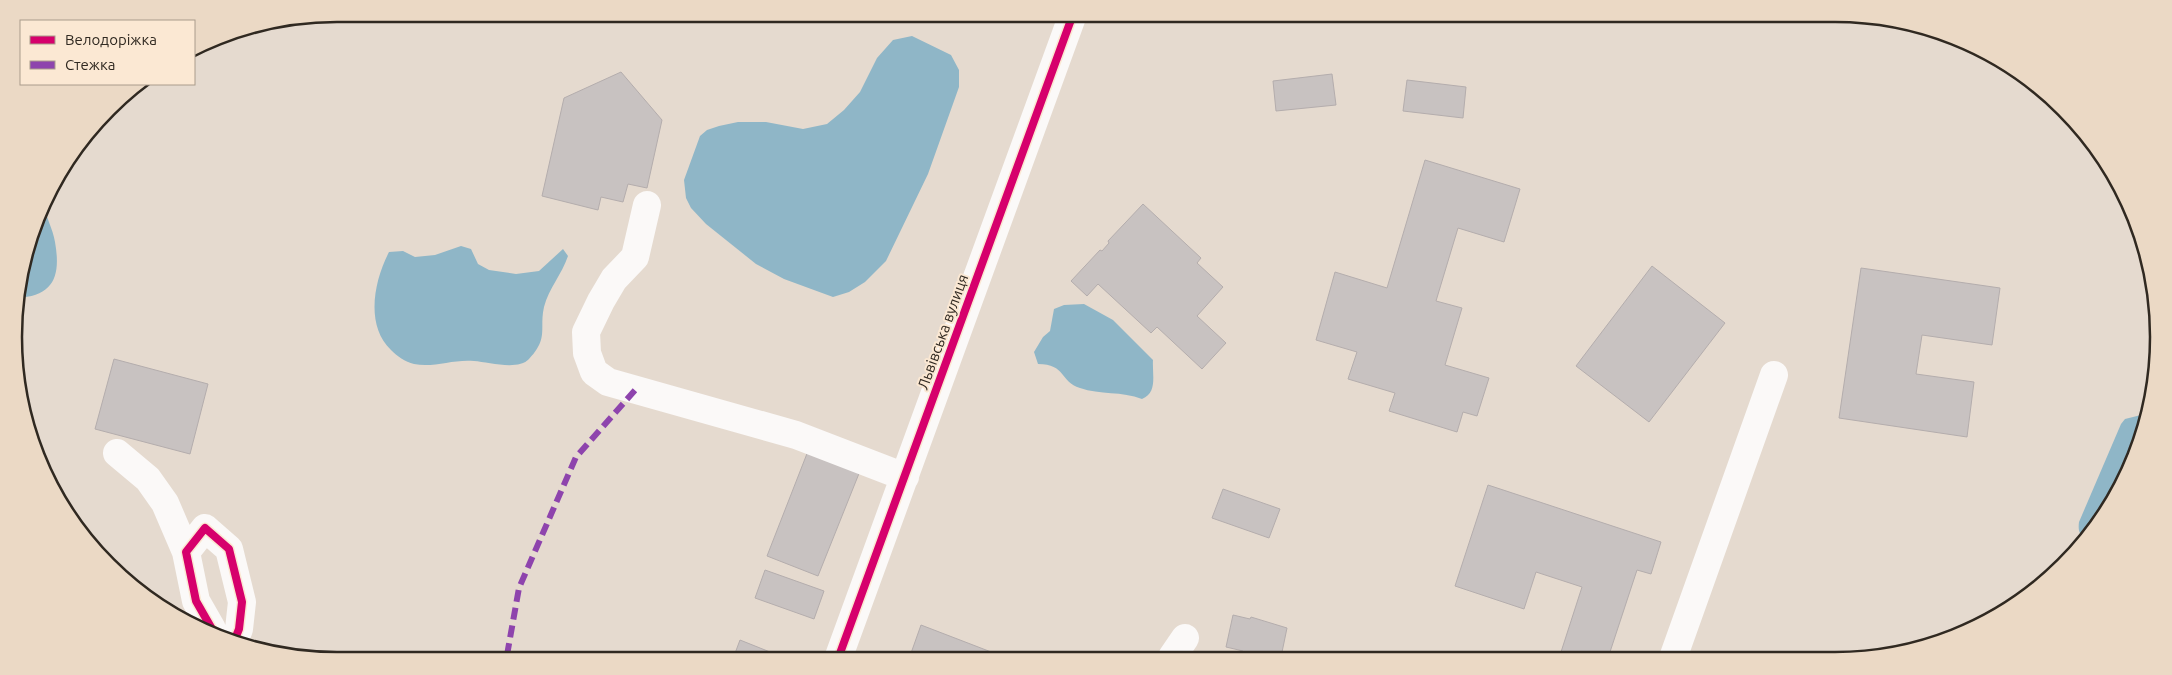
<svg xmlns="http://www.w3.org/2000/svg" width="2172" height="675" font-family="Ubuntu,sans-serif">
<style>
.water{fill:#8fb6c7}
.building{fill:#c8c2c1;stroke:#b4adad}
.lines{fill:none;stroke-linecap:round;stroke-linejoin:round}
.minor{stroke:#fbf9f8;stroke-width:28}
.quiet{stroke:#8e44ad;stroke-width:6;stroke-dasharray:12 6;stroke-linecap:butt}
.cycleway-casing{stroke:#fbe8d3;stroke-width:11}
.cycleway{stroke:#d6006c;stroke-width:8}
.labels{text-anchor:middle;stroke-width:4;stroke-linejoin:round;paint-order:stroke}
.street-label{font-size:15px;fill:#302921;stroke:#fbe8d3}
.rim{fill:none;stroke:#302921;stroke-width:2.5}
</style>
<rect width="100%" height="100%" fill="#e5dacf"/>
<path class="water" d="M912,36l39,19 8,15v17l-31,87 -42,87 -21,21 -16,10 -16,5 -49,-18 -28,-15 -50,-40 -15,-16 -5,-10 -2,-18 16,-44 7,-6 12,-4 19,-4h28l37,7 24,-5 17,-14 16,-18 17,-34 16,-18z
M44,205c2,13 9,24 11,37 6,34 -1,54 -38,56z
M461,246l10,3 7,15 11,6 27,4 23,-3 24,-22 5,7c-6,18 -19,32 -24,51 -5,22 5,31 -15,52 -11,12 -41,3 -55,2 -21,-2 -40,7 -60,3 -9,-2 -17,-8 -23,-14 -26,-25 -17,-69 -2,-98l14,-1 12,6 20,-2z
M1084,304l29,16 40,40c-1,14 5,33 -11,39 -20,-8 -42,-4 -62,-11 -20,-6 -14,-24 -42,-24l-4,-12 9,-15 7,-6 4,-22 10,-4z
M2141,415l5,2 -31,82 -30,39c-6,-4 -7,-8 -6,-16l42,-98 4,-5z"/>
<path class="building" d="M621,72l41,48 -15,68 -19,-4 -5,18 -22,-5 -3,13 -56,-14 22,-98z
M1332,74l4,31 -60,6 -3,-30z
M1407,80l59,7 -3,31 -60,-7z
M1425,160l95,29 -16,53 -46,-14 -22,73 26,7 -17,57 44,13 -12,38 -14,-4 -6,20 -68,-21 6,-18 -47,-14 9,-27 -41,-12 19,-68 52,16z
M1143,204l58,54 -4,5 26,24 -26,29 29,27 -24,26 -45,-42 -6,6 -53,-49 -11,12 -16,-15 29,-31 2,1 7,-8 -1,-2z
M1652,266l73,57 -76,99 -73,-56z
M1861,268l139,20 -8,57 -70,-10 -6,39 58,8 -7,55 -128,-19z
M114,359l94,25 -18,70 -95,-25z
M808,451l52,20 -42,105 -51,-20z
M1488,485l173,57 -10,32 -14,-4 -29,88h-29l-18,-6 21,-65 -46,-15 -12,37 -69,-23z
M1223,489l57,20 -11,29 -57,-20z
M765,570l59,21 -10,28 -59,-21z
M1233,615l17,4 1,-2 36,11 -6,29h-40l2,-6 -17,-4z
M921,625l78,30 -1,2 -88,-1z
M740,640l40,16h-46z"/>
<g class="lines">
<path class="minor" d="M647,205l-12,52 -21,22 -13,22 -15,31 1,21 7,19 14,10 188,53 109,42
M117,453l31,26 17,24 21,49
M212,629l-16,-28 -10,-49 19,-24 24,21 13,53 -3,27 -4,10
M839,656l233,-639
M1172,657l13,-19
M1673,658l101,-283"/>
<path class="quiet" d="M507,655l12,-67 57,-131 60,-68"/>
<defs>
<path id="cycleway" d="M212,629l-16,-28 -10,-49 19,-24 24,21 13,53 -3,27 -4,10
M839,656l233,-639"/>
</defs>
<use href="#cycleway" class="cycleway-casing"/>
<use href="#cycleway" class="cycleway"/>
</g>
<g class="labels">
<g class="street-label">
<text transform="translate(943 332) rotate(-70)" y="5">Львівська вулиця</text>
</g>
</g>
<path d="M0 0H2172V675H0ZM337 22H1835A315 315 0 0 1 2150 337V337A315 315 0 0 1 1835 652H337A315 315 0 0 1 22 337V337A315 315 0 0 1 337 22Z" fill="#ebd9c5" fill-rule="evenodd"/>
<path class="rim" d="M337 22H1835A315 315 0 0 1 2150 337V337A315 315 0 0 1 1835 652H337A315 315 0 0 1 22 337V337A315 315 0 0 1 337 22Z"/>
<rect x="20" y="20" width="175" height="65" fill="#fbe8d3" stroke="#aa9c8c"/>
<rect x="30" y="36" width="25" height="8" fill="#d6006c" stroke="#aa9c8c"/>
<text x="65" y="45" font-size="15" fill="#302921">Велодоріжка</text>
<rect x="30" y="61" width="25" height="8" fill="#8e44ad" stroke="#aa9c8c"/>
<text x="65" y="70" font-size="15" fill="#302921">Стежка</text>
</svg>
